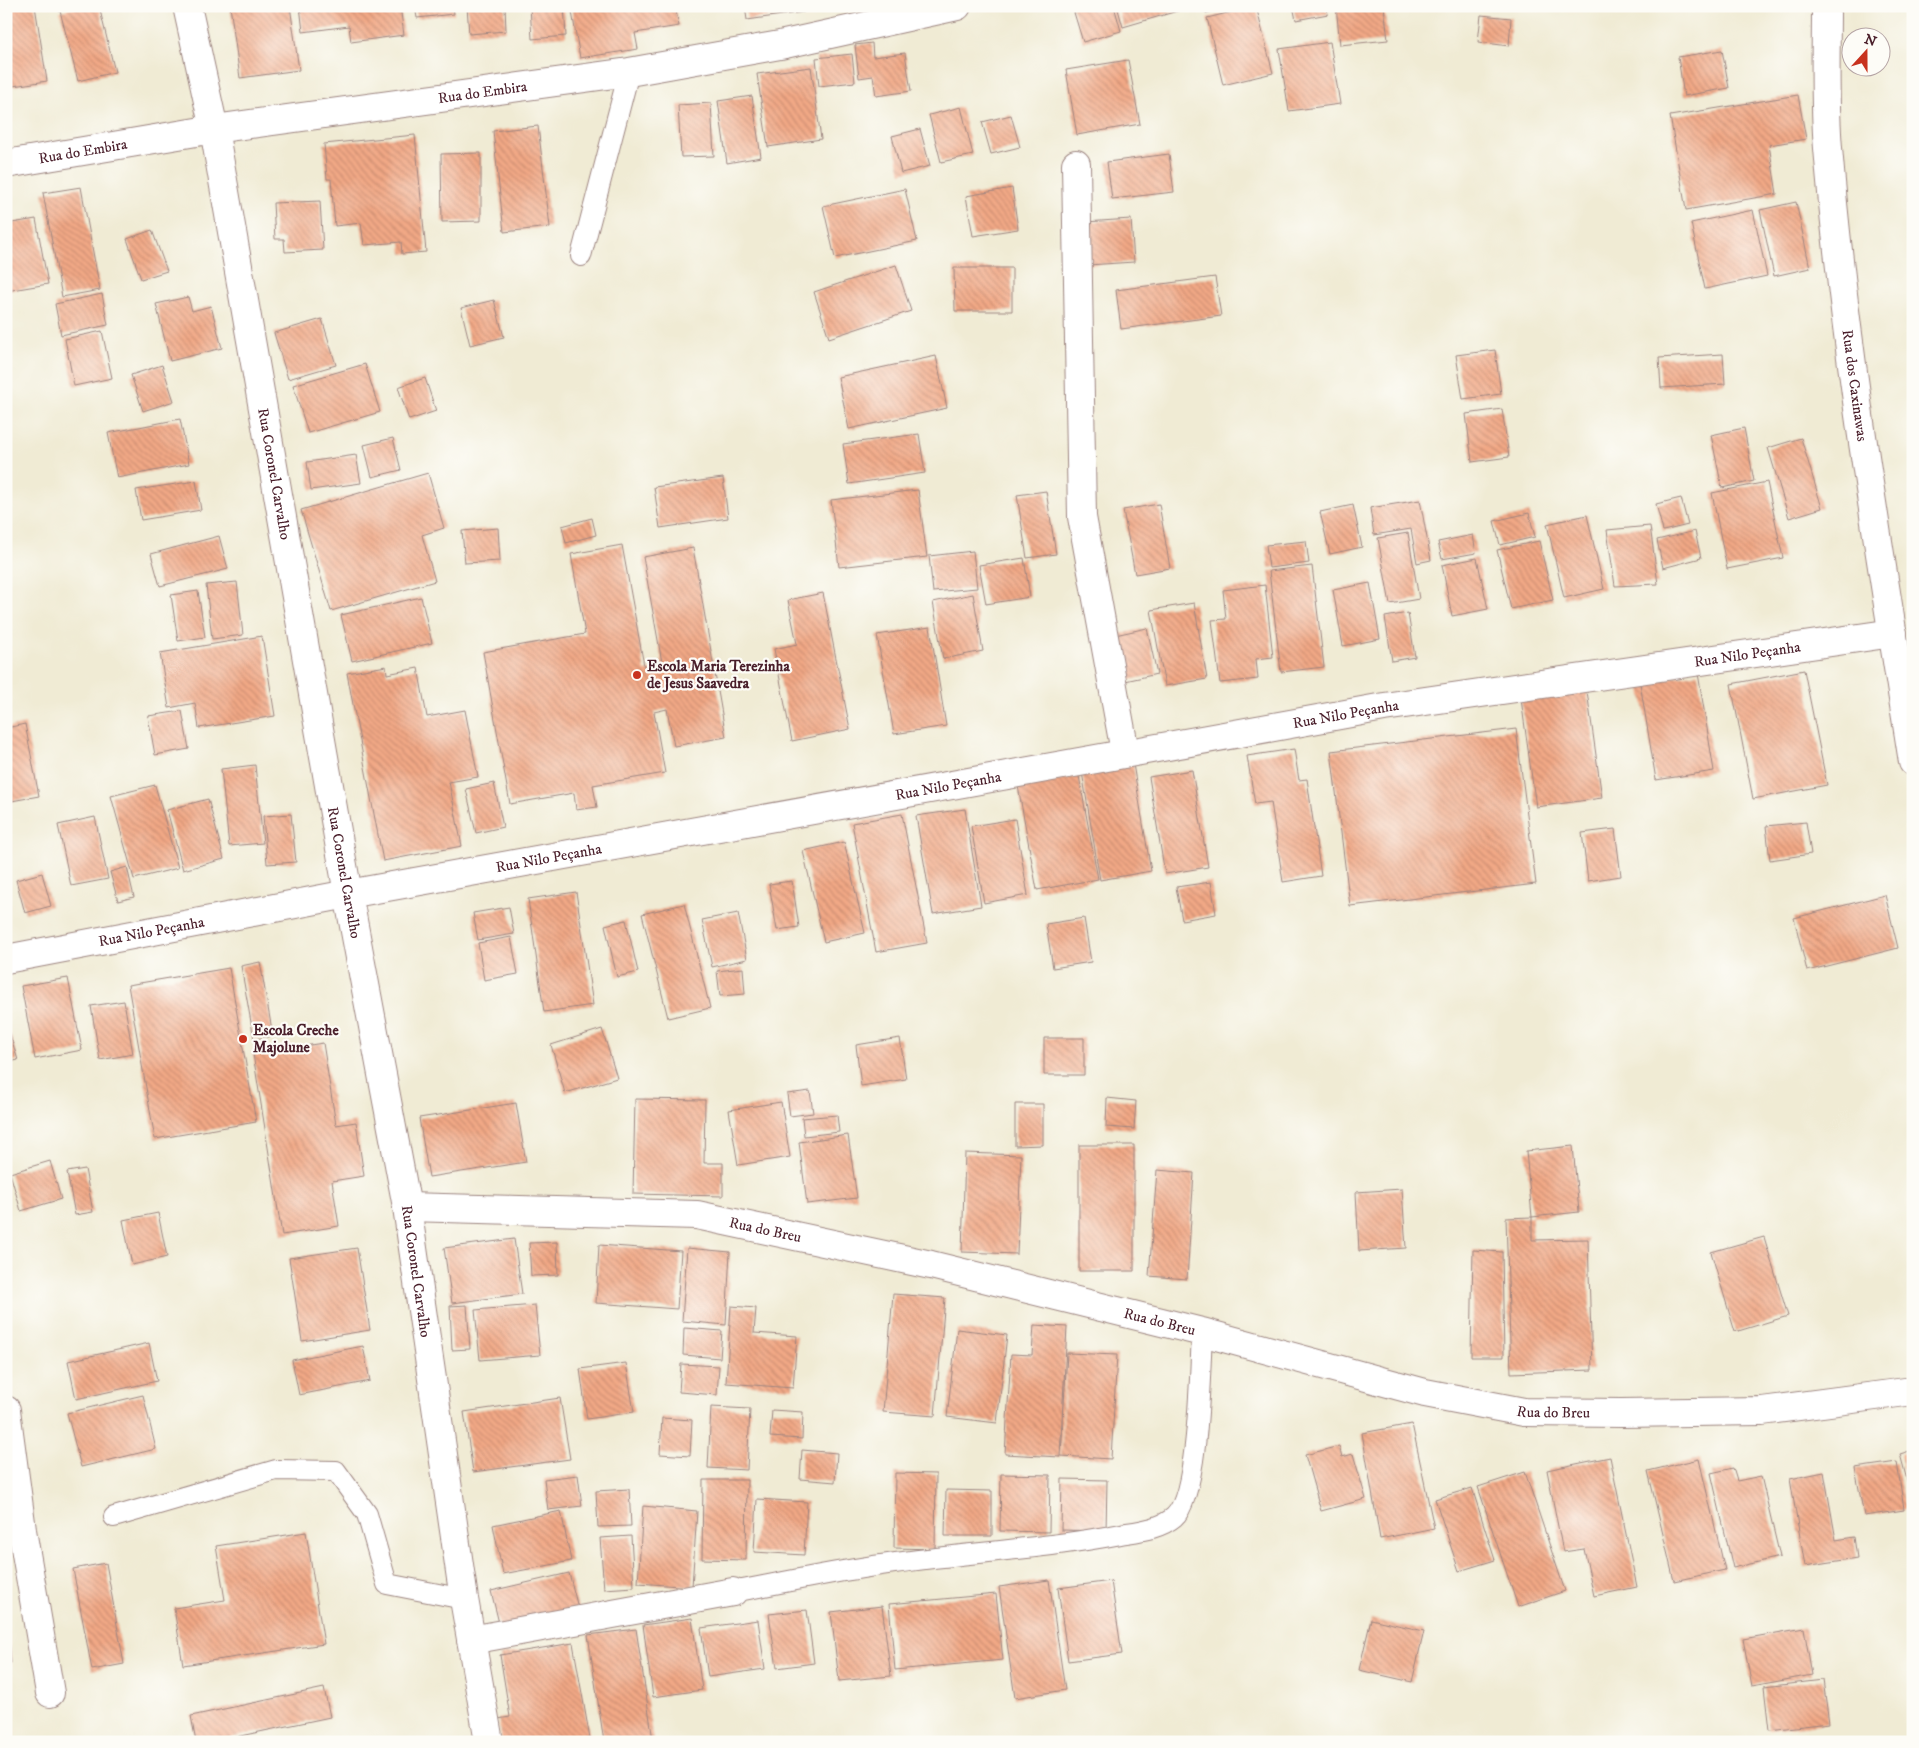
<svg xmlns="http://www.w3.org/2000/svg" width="1919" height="1748" font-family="'IM FELL DW Pica',serif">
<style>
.building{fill:url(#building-back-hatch)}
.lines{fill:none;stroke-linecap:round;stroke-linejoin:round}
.lane-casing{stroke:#9d8580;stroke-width:22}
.street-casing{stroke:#9d8580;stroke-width:30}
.lane{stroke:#fff;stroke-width:20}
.street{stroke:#fff;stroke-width:28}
.poi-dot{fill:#c8321e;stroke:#fdfcf7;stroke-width:2}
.labels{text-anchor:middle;stroke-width:4.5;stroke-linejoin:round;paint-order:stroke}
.street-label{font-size:15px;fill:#4a1f2b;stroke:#fdfcf7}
.poi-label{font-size:15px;font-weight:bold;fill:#4a1f2b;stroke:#fdfcf7;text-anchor:start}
</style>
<defs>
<pattern id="building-back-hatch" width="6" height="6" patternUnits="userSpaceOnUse" patternTransform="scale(1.25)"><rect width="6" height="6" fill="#f2a986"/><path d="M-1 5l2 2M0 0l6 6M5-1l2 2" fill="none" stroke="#c6896e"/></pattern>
</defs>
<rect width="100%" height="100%" fill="#fdfcf7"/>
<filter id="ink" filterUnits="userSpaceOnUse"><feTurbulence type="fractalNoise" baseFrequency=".02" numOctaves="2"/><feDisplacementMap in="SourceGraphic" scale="10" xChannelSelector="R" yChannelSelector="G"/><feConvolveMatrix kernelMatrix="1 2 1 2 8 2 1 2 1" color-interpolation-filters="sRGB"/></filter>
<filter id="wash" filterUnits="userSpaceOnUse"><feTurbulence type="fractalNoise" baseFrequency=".0096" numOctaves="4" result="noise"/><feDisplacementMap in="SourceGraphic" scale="20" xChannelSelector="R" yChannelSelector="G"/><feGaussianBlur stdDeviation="1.12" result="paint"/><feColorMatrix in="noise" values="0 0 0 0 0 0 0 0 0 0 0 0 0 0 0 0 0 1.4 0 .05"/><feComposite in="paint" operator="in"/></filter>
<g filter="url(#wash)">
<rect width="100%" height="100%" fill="#f0ebd4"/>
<g id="blocks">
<path class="building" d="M6,6h29l12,75 -41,6z
M83,6h16l16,66 -37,9 -18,-70z
M230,6h60l9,64 -59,8z
M300,6h100l4,29 -53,7 -2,-16 -46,6z
M415,6h38l1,8 -37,4z
M467,6h38l1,25 -37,3z
M530,6h34l2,30 -34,3z
M571,6h104l4,20 -44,7 3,16 -58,9z
M745,6h58l1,6 -57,8z
M1072,6h42l7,25 -38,11z
M1117,6h74v1l-68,20z
M1204,6h26v1l-24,6z
M1256,6l17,67 -50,12 -16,-67z
M1293,6h33l2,8 -32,6z
M1336,6h48l4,34 -48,5z
M1481,15l30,3 -2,28 -31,-4z
M1330,42l10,62 -51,7 -10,-62z
M872,43l1,14 32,-4 6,38 -35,5 -3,-20 -14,2 -4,-33z
M1722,50l7,38 -45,8 -6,-39z
M852,54l3,28 -36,4 -3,-28z
M1128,60l12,64 -63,11 -11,-65z
M811,67l10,72 -53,8 -11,-73z
M1798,95l8,44 -37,6 8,49 -91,16 -16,-94z
M752,96l9,61 -34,6 -9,-62z
M711,103l3,53 -33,1 -3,-52z
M961,107l12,48 -32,7 -12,-47z
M1011,115l9,32 -29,7 -9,-32z
M538,126l12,101 -46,5 -11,-101z
M920,129l10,37 -29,7 -9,-37z
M415,135l11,117 -24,2 -1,-12 -37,3 -3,-22 -26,3 -4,-47h-4l-3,-35z
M481,153v68l-39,1 -1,-68z
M1169,154l5,38 -62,7 -5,-37z
M81,187l19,103 -38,7 -19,-104z
M1012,188l6,41 -45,7 -7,-40z
M905,189l12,52 -82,17 -12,-52z
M320,201l3,49 -38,2 -1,-13h-9l-2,-36z
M1796,202l14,66 -36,8 -14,-66z
M1753,210l14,66 -62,13 -14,-66z
M36,219l12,65 -42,7v-67z
M1131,219l3,43 -46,3 -3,-43z
M152,230l15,41 -26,8 -14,-40z
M896,265l15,46 -82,27 -15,-46z
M954,268h58v43h-57z
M1215,277l6,39 -100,13 -5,-39z
M102,294l6,31 -47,10 -6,-31z
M188,297l4,14 19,-5 11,42 -52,13 -14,-57z
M494,300l10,37 -34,8 -9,-37z
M322,319l14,46 -48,14 -14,-46z
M102,331l10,47 -38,8 -9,-47z
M1495,350l6,44 -38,5 -7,-44z
M1723,354l2,30 -64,4 -2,-30z
M936,356l11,52 -98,21 -11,-52z
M365,364l15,48 -72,21 -15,-48z
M162,365l12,36 -31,10 -12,-36z
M425,378l11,33 -27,9 -11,-33z
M1502,409l7,48 -37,5 -6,-48z
M180,419l9,45 -72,14 -9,-45z
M1744,428l10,53 -32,7 -11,-53z
M919,434l6,39 -76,11 -6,-40z
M393,438l8,32 -29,7 -8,-32z
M1801,438l21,70 -33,10 -21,-70z
M356,455l5,28 -50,7 -4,-28z
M428,473l16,55 -22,7 13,46 -104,30 -30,-101z
M723,478l5,40 -68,10 -6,-41z
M196,481l5,29 -60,10 -5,-30z
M1767,482l16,76 -56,11 -15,-76z
M918,490l9,67 -88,10 -8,-67z
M1046,491l10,63 -29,4 -10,-63z
M1681,498l7,27 -25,6 -7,-27z
M1420,500l11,60 -14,3 -6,-34 -37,6 -4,-27z
M1159,504l11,64 -35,6 -12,-64z
M1353,505l9,42 -32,7 -10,-42z
M1529,513l6,24 -35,8 -6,-24z
M1587,515l17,74 -40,9 -17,-74z
M592,518l4,17 -30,8 -4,-17z
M1650,526l8,58 -43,2 -8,-56z
M498,528l2,33 -35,2 -3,-32z
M1695,531l6,27 -38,10 -6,-28z
M1408,533l11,66 -29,5 -12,-66z
M1473,535l3,18 -34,6 -4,-17z
M219,536l9,33 -68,17 -9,-32z
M1306,541l3,22 -40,5 -3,-23z
M1539,541l14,59 -42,9 -14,-59z
M622,545l23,126 18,-3 -20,-111 50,-9 33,189 -52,9 -7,-37 -13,3 11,61 -72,12 4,22 -21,3 -2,-17 -64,11 -27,-152 102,-18 -14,-80z
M973,551l4,37 -44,4 -4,-36z
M1024,558l6,39 -44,7 -7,-39z
M1477,558l11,51 -36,7 -10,-51z
M1312,566l12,101 -43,5 -12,-101z
M237,582l6,53 -31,4 -6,-54z
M1370,583l10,56 -37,7 -10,-56z
M1265,585l8,72 -17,2 2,20 -38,4 -8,-63 14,-1 -3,-29z
M198,591l7,46 -27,4 -7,-46z
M823,593l27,136 -58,12 -18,-92 23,-5 -9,-44z
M973,594l10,57 -40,8 -10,-57z
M421,597l11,46 -80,18 -11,-46z
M1194,603l13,76 -42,7 -14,-76z
M1408,613l7,44 -23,4 -7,-44z
M930,627l16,99 -52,8 -17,-99z
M1147,628l10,46 -41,9 -10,-46z
M262,636l13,80 -76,12 -4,-25 -26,5 -9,-55z
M386,666l1,8 31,-6 9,49 38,-7 13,67 -29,5 13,64 -79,15 -36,-188z
M1804,670l23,115 -74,14 -22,-115z
M1698,673l16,98 -58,9 -16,-97z
M1587,691l15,107 -66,9 -15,-108z
M182,711l7,38 -34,6 -7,-39z
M25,724l14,72 -33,6v-74z
M1516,729l20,155 -186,22 -19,-155z
M1294,749l5,31 8,-1 14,97 -38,6 -12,-80 -16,2 -8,-48z
M1133,764l18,107 -51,9 -18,-108z
M255,765l8,78 -34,3 -8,-77z
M1192,770l16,97 -43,7 -16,-97z
M1079,776l19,103 -61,11 -19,-104z
M494,783l9,44 -27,6 -10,-44z
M155,785l23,83 -44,11 -23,-83z
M208,799l16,60 -41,11 -16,-60z
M965,809l16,97 -48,8 -17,-98z
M291,814l5,48 -29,2 -4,-48z
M902,814l25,129 -51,9 -24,-129z
M95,817l13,62 -37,7 -13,-61z
M1015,819l13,76 -44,8 -13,-77z
M1806,822l5,32 -41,6 -4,-34z
M1615,829l6,47 -33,5 -6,-48z
M844,842l21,91 -41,9 -21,-91z
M127,867l7,30 -16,4 -8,-29z
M42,873l9,33 -26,7 -9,-33z
M792,881l7,46 -22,3 -8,-46z
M1211,882l5,32 -34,6 -6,-33z
M576,892l17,113 -49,7 -16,-113z
M1885,895l13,53 -91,23 -13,-53z
M684,904l26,104 -42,10 -26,-104z
M509,907l5,27 -36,6 -5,-27z
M738,913l9,46 -35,8 -10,-47z
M1084,918l7,44 -38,6 -7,-44z
M626,920l12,52 -21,5 -12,-52z
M511,937l7,37 -34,6 -6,-37z
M260,962l13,74 -19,3 -13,-73z
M229,968l27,154 -101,17 -27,-154z
M743,968l2,26 -25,2 -3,-25z
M68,978l14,72 -47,9 -14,-73z
M124,1001l9,53 -33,6 -9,-54z
M6,1022l12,38 -12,3z
M602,1029l15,49 -52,15 -14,-48z
M900,1038l6,41 -45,7 -5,-41z
M1044,1038h40v37h-40z
M323,1043l13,82 20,-3 8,54 -32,5 7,45 -57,9 -29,-181z
M810,1091l3,22 -23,3 -3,-22z
M1107,1098l29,3 -2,28 -28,-2z
M635,1099l70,1 -1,63h19v33l-90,-2z
M781,1102l9,55 -52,8 -9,-55z
M516,1103l10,59 -97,15 -10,-59z
M1015,1104h28v41l-28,1z
M837,1115l2,17 -35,4 -2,-18z
M848,1135l9,63 -50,6 -8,-62z
M1079,1145h55v126h-55z
M1573,1146l6,66 -47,5 -6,-66z
M965,1153l56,2 -4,99 -55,-2z
M50,1161l11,38 -40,12 -11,-38z
M85,1169l8,43 -18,3 -8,-43z
M1157,1170l37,3 -7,106 -38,-3z
M1402,1189l4,59 -47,3 -3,-59z
M158,1213l9,44 -35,8 -9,-45z
M1532,1217v23l56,-1 4,131 -81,3 -5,-155z
M1764,1237l24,79 -53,16 -24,-80z
M514,1239l8,55 -70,9 -8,-55z
M557,1242l1,33 -27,1 -2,-33z
M599,1245l82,6 -4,58 -81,-6z
M357,1248l13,82 -68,11 -13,-83z
M687,1248l43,4 -4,73 -44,-4z
M1473,1250l29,2 2,105h-33z
M893,1294l52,4 -10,118 -52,-4z
M467,1305l3,44 -18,1 -2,-44z
M535,1305l5,50 -60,5 -5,-50z
M731,1306l25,2 -2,25 43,3 -4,52 -67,-5z
M1034,1325l33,2 -7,130 -55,-3 6,-100 21,1z
M684,1328l38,3 -2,27 -37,-3z
M957,1329l50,6 -10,88 -50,-6z
M149,1343l8,38 -81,18 -8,-38z
M363,1346l7,35 -71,14 -7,-35z
M1067,1353l50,2 -6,104 -50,-3z
M626,1363l8,49 -47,7 -7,-50z
M681,1364l38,2 -2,29 -38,-3z
M143,1395l13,54 -75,18 -14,-54z
M560,1398l10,61 -97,13 -9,-60z
M711,1407l39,2 -3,61 -39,-2z
M772,1410l31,2 -1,27 -32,-2z
M662,1418l30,2 -2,36 -30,-2z
M1412,1424l22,104 -54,11 -18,-106z
M1339,1446l3,11 11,-3 13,45 -45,12 -16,-56z
M802,1450l35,3 -2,29 -35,-3z
M1913,1450v49h-1l-12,-45z
M1610,1457l27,130 -43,9 -10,-47 -21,3 -16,-82z
M1699,1459l26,111 -51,11 -26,-110z
M1897,1462l7,48 -40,6 -9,-48z
M1733,1468l4,13 24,-5 19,81 -47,11 -22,-95z
M1525,1472l40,119 -47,16 -40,-120z
M1824,1472l12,68 18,-3 3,21 -52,8 -15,-87z
M895,1473l41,1 -1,75 -41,-1z
M1001,1474l49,1 -1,57 -49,-1z
M578,1475l4,31 -34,4 -4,-31z
M1062,1479l45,1 -1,51 -45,-1z
M703,1480h44l-1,80 -44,-1z
M1472,1488l23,72 -36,11 -24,-72z
M629,1489l2,37 -33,1 -2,-36z
M946,1490l46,1v45h-47z
M757,1499l50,3 -3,53 -50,-3z
M643,1506l54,5 -5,76 -54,-4z
M561,1511l10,50 -68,13 -10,-49z
M306,1532l18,112 -141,21 -9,-57 51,-8 -9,-54z
M631,1536l3,51 -30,2 -4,-51z
M106,1563l18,101 -32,6 -19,-101z
M569,1573l9,35 -78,19 -9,-36z
M1049,1580l16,110 -50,8 -16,-111z
M1111,1581l11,73 -54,7 -10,-73z
M996,1594l7,66 -108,10 -6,-66z
M882,1606l9,70 -52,5 -8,-69z
M807,1610l7,53 -37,5 -8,-54z
M692,1618l10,72 -49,7 -10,-72z
M1371,1619l53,12 -12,51 -53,-12z
M758,1620l7,49 -57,8 -7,-49z
M6,1625h2l3,38 -5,1z
M1804,1628l8,47 -60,11 -9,-47z
M636,1629l17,111 -49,2 -16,-107z
M573,1643l17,96 -17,3h-71l-4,-23 12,-2 -10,-62z
M1823,1680l6,43 -60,7 -5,-43z
M324,1688l6,29 -118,25h-16l-5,-26z"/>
</g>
</g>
<g filter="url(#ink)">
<use href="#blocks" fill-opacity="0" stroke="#9d8580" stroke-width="1"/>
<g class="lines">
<defs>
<path id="lane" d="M581,256l48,-184
M114,1517l162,-47 60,1 31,43 20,70 77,15
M733,1592c47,-9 94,-19 141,-26 82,-13 166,-16 247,-32 18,-3 39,-5 53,-17 25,-22 26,-149 28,-185"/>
<g id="street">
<path id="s1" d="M187,6l27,123 134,765 59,313 57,392 25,143"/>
<path id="s2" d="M1826,6c0,47 -2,95 2,142 17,206 53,410 85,614"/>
<path id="s3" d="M6,164l208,-35 415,-57 151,-27 177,-39"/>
<path d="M1076,164l6,353 43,235"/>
<path id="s4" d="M6,959l342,-65 1036,-187 509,-74"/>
<path id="s5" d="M407,1207l290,8 234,50 271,67 223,61 99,19 97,1 141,-2 151,-20"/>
<path d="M6,1410l16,120 28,163"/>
<path d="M471,1640l262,-48"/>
</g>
</defs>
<use href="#lane" class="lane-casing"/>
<use href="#street" class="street-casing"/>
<use href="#lane" class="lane"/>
<use href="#street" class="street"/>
</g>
</g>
<g class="poi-dot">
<circle cx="637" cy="675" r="5"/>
<circle cx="243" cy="1039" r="5"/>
</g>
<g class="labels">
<g class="street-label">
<text dy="5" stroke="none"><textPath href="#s3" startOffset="482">Rua do Embira</textPath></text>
<text dy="5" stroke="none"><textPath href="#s3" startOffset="78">Rua do Embira</textPath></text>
<text dy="5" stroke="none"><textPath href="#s2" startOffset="381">Rua dos Caxinawas</textPath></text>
<text dy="5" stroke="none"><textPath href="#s1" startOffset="476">Rua Coronel Carvalho</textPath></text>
<text dy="5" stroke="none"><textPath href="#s4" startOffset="1768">Rua Nilo Peçanha</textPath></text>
<text dy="5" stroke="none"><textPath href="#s4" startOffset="1362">Rua Nilo Peçanha</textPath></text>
<text dy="5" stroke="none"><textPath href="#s4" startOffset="958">Rua Nilo Peçanha</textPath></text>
<text dy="5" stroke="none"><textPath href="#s4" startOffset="552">Rua Nilo Peçanha</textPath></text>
<text dy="5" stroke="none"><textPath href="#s1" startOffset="881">Rua Coronel Carvalho</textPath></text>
<text dy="5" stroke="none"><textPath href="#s4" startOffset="148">Rua Nilo Peçanha</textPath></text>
<text dy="5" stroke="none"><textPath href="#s5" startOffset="360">Rua do Breu</textPath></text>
<text dy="5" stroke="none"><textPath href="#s1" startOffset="1286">Rua Coronel Carvalho</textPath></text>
<text dy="5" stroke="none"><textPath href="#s5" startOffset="765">Rua do Breu</textPath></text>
<text dy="5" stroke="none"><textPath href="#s5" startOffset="1170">Rua do Breu</textPath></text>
</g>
<g class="poi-label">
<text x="647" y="671">Escola Maria Terezinha<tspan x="647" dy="17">de Jesus Saavedra</tspan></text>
<text x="253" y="1035">Escola Creche<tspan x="253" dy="17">Majolune</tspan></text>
</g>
</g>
<rect width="1919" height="1748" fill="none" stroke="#fdfcf7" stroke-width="25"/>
<g transform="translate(1866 52) rotate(21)"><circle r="24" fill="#fdfcf7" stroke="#b5a4a5"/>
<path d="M0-4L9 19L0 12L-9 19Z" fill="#c8321e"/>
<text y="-8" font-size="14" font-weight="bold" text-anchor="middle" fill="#4a1f2b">N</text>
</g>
</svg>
